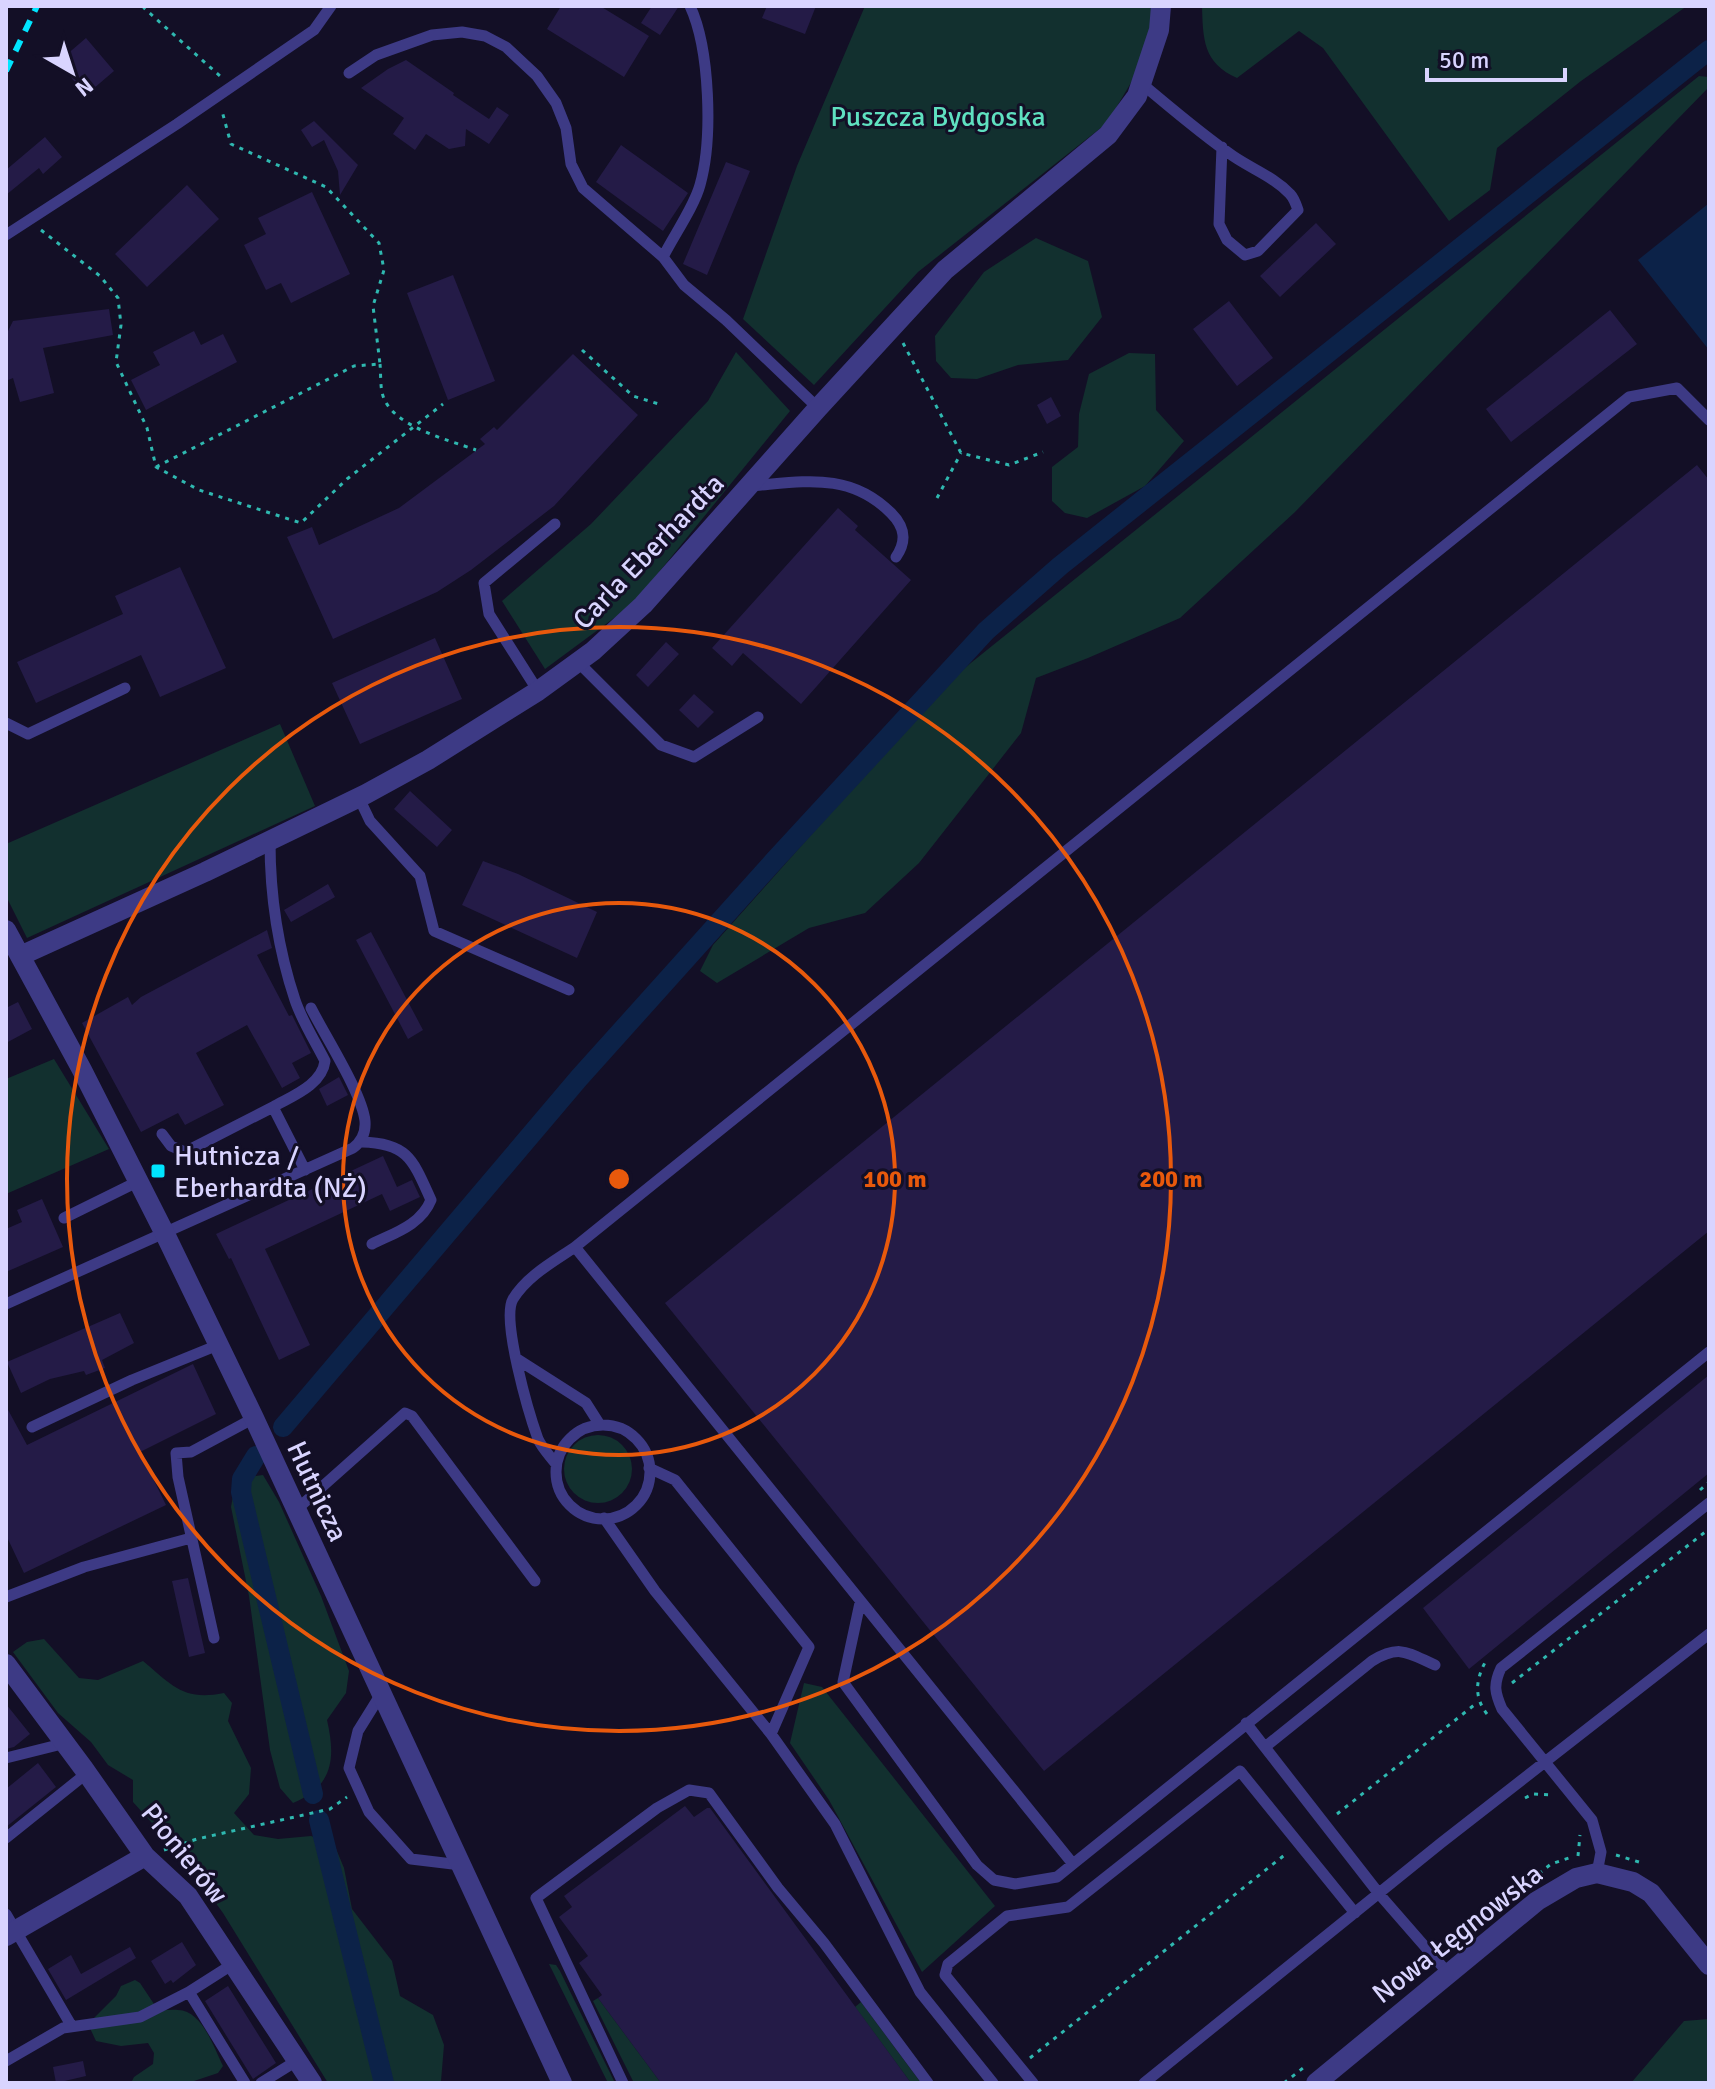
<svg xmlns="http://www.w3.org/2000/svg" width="1715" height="2089" font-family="Signika,sans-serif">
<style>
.green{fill:#12302f}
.water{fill:#0c2248}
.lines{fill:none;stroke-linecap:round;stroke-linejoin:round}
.canal{stroke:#0c2248;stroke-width:20}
.building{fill:#241b47}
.path{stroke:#2fb8b0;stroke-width:3;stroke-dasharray:4 6;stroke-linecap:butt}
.service{stroke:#3d3a85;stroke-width:11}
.minor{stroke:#3d3a85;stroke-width:20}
.tertiary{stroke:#3d3a85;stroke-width:20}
.rail{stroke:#00e5ff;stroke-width:6;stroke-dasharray:12 10;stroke-linecap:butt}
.ring{fill:none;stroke:#e8590c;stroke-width:4}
.poi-dot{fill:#00e5ff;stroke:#130f26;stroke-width:3}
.labels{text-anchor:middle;stroke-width:6;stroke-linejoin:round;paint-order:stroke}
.park-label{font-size:28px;fill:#5fe0c0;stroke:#130f26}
.street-label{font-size:28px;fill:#d9d4ff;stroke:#130f26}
.poi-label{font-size:28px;fill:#d9d4ff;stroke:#130f26;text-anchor:start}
.centre{fill:#e8590c;stroke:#130f26;stroke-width:4}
.ring-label{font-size:24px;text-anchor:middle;font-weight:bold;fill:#e8590c;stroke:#130f26;stroke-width:6;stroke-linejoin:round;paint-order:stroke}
</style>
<rect width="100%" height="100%" fill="#130f26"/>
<path class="green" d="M865,6h290l-1,38 -47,79 -189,149 -104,113 -71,-66 54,-153z
M1202,6h485l-106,75 -84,67 -7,42 -41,31 -126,-173 -24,-17 -62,47c-34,-15 -34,-39 -35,-72z
M1699,76l10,1v10l-414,425 -115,106 -92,40 -52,20 -15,55 -102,130 -54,50 -56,15 -92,55 -17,-12 13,-26 233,-262z
M1036,238l52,23 14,56 -34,43 -50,5 -41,14 -26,-1 -15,-17 -1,-25 49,-64z
M736,352l54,59 -157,193 -88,65 -43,-68 89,-77 117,-123z
M1129,353l26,1 1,56 28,31 -39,45 -58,32 -22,-5 -13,-12v-34l26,-20 1,-33 10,-40z
M280,724l35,82 -288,132 -21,-42v-52z
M54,1059l55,90 -103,45v-115z
M564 1469a34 34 0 1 1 68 0a34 34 0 1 1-68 0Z
M263,1475l16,27 42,94 28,75 -3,22 -19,27c9,39 6,66 -34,83l-13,-15 -10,-38 -21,-154 -18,-89 5,-28z
M44,1639l35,39 19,2 45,-19c30,25 40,40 81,32l8,10 -4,18 23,47 -2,26 -15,19 20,22 24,4 33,-3 23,8 10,24 8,41 40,52 8,35 33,19 11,30 -3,36 25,2h-138l-105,-170 -43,-59 -47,-52v-22l-25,-15 -17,-23 -33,-29 -45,-61 14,-10z
M804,1683l18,4 173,219 -73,66 -93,-172 -39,-57z
M549,1964l7,1 4,6 55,112h-7z
M135,1980l5,3 18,27c7,1 13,-1 20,0 24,0 36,38 45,56l-5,7 -30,10h-57l3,-6 19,-13 1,-11 -6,-10 -27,3 -25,-5 -8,-17 28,-28 5,-10z
M598,1998l63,85h-27l-41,-82z
M861,2002l60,81h-10l-56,-76z
M1709,2019v64h-78l53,-62z"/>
<path class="water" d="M1708,204l1,2v144l-71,-90z"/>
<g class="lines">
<path class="canal" d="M283,1427l296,-349 195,-217 212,-230 74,-65 649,-516
M256,1456l-14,23 -1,13 72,302
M319,1820l65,263"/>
</g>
<path class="building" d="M561,6h39l49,30 -25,41 -77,-48z
M652,6h27l-19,29 -19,-12z
M767,6h49l-11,28 -43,-16z
M86,38l28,33 -28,24 -28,-33z
M406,60l48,33 -1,2 36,24 8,-12 12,8 -20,29 -23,-15 -1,17 -16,3 -23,-15 -11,16 -22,-16 11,-16 -43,-30 27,-19z
M314,121l44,44 -18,30 -2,-24 -14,-31 -12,7 -11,-17z
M45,137l17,20 -19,17 -4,-6 -33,27v-25z
M621,145l67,48 -25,38 -67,-49z
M726,162l24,9 -43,104 -24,-11z
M187,185l32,34 -72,68 -32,-33z
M312,192l38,82 -59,29 -10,-20 -15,7 -22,-45 22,-11 -8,-16z
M1316,223l20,21 -56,53 -20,-21z
M453,275l42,106 -47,19 -41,-107z
M1229,301l44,57 -36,28 -44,-57z
M109,309l4,26 -70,13 11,45 -34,9 -7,-24 -7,3v-46l7,-14z
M1610,310l27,34 -126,98 -25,-33z
M194,331l7,14 22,-11 14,28 -91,48 -15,-30 29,-15 -7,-13z
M573,354l65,61 -84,91 -83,64 -34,22 -104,47 -46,-102 25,-10 7,18 80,-37 86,-64 -5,-5 14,-12 3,3z
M1051,397l10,19 -14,8 -10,-19z
M1697,465l12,15v751l-665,540 -379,-468z
M838,508l20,18 -3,4 56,50 -110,124 -58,-51 -11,13 -20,-18z
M180,567l46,101 -66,29 -19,-42 -105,48 -19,-41 106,-48 -8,-18z
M435,638l27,61 -102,45 -28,-61z
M666,642l13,12 -31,33 -12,-12z
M694,694l20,18 -16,16 -19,-18z
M410,791l42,39 -15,17 -43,-38z
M483,861l35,13 79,38 -20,46 -115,-53z
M328,884l7,13 -44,25 -7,-12z
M267,930l5,18 -15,7 32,61 3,-1 19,38 -19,10 8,15 -18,10 -35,-63 -51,28 28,52 -39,20 -7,-12 -37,19 -59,-109 46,-26 4,8 9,-8z
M371,932l52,98 -15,9 -52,-99z
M18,1002l14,27 -26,14v-35z
M339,1077l9,18 -21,11 -8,-17z
M383,1156l14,31 15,-7 8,17 -30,14 -8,-17 -117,55 45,96 -31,15 -48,-102 -2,1 -13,-25z
M42,1199l21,48 -57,25v-43l16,-7 -5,-12z
M120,1313l14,30 -32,17 3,8 -19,7 -2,-4 -34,8 -29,14 -14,-31z
M193,1364l23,50 -76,38 26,53 -142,68 -18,-38v-129l21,39z
M1709,1375v98l-240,196 -46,-61z
M188,1578l17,75 -16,4 -17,-76z
M6,1704l24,30 -16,13 -8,2z
M38,1763l18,24 -50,40v-38z
M685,1806l9,11 13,-9h3l201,275h-250l-63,-85 4,-3 -23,-32 9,-7 -29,-39 13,-10 -8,-11z
M182,1942l14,23 -23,18 -2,-3 -6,4 -14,-23z
M130,1947l6,11 -70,42 -18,-31 23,-14 10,19z
M228,1986l48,77 -23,16 -48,-78z
M83,2061l3,15 -30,7 -3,-16z"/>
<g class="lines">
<path class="path" d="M145,6l-1,2 76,68
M41,230l59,46 18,22 3,27 -5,37 31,66 9,39 43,23 102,33 46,-44 96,-75
M903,343l58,110 48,12 34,-13
M582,350l51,46 29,9
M380,364c1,10 0,23 3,32 10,31 66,44 93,54
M156,467l198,-101 26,-2 -7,-58 11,-36 -5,-27 -53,-56 -95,-43 -9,-33
M937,498l24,-45
M1700,1490l9,-8
M1512,1683l197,-154
M1487,1714c-14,-18 -11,-36 0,-55
M1525,1798l8,-4 19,1
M1337,1814l141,-112
M164,1850l33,-11 133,-30 17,-12
M1616,1855l23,7
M1578,1856l2,-21
M1531,1880l20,-16 18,-6
M1030,2058l257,-205
M1284,2083l19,-15"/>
<path class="service" d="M690,6c20,43 23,133 10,179 -6,22 -26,50 -37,72l21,28 42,35 92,88
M349,73l27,-18 56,-20 30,-3 23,4 21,11 31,29 19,27 10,25 5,36 12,24 80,69
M1141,83c30,25 60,51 92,73 19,13 41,21 57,38 4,4 6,10 8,16l-40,41 -13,4 -18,-15 -8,-16 3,-77
M6,235l171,-111 137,-94 17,-24
M1709,420l-32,-32 -48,9 -1054,850 498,617 636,-512
M749,486c54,-4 100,-15 142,27 14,14 16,28 5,44
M578,662l83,83 33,12 64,-40
M538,691l-49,-77 -5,-31 71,-59
M6,723l22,11 97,-46
M359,798l11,23 50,55 14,55 135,59
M270,841c0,53 8,108 25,159 7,21 20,41 30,61 -3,24 -33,35 -52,46
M162,1134l9,12 14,6 88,-45 32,63
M362,1142c46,1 51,18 69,58 -10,25 -37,33 -59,44
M64,1218l75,-37
M6,1304l347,-156c9,-7 13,-15 12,-27 -3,-28 -40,-85 -54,-113
M517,1359l69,44 14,22
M556 1472a47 47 0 1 1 94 0a47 47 0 1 1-94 0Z
M32,1427l100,-47 86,-35
M556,1464c-6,-8 -14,-16 -18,-25 -9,-25 -37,-120 -25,-140 14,-23 40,-37 62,-52
M649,1468l26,12 134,167 -38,87
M296,1510l109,-97 7,3 123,165
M604,1518l51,73 116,143 64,90 85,168 73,91
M6,1597l78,-30 107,-29
M860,1603l-17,79 134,183 17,15 21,4 42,-7 16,-13
M214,1638l-36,-161 -2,-24 15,-1 63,-34
M381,1694l-23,37 -9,37 20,44 42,47 50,6
M1246,1723l134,172 68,78
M1265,1747l107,-86c28,-17 36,-8 63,4
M6,1758l60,-15
M6,1838l81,-65
M1597,1873l4,-21 -9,-32 -90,-111c-7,-16 -9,-24 -1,-41l208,-165
M6,1914l65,111
M233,1964l-44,28 56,91
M6,2061l57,-33 77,-11 49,-25
M261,2083l37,-23
M623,2083l-87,-185 121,-90 32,-18 20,3 69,95 46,55 104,140
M1033,2083l-88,-108 3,-11 59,-48 61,-9 172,-136 115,142
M1144,2083l297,-240 268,-209"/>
<path class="minor" d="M6,1664l78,105 61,87 43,40 124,187
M6,1936l139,-80
M1316,2083l221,-182 39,-23 21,-5 36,9 18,11 58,72"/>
<path class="tertiary" d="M6,930l76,140 83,164 89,184 308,665
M20,956l185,-84 161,-78 62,-34 110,-69 55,-40 50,-46 175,-197 127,-138 163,-135 29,-39 22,-66 2,-24"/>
<path class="rail" d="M6,71l31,-65"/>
</g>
<g class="ring">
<circle cx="619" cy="1179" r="276"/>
<circle cx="619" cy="1179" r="552"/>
</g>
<rect class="poi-dot" x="150" y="1163" width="16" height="16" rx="4"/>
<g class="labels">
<g class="park-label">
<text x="938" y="126">Puszcza Bydgoska</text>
</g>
<g class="street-label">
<text transform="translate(648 551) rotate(-46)" y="10">Carla Eberhardta</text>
<text transform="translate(318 1491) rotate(65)" y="10">Hutnicza</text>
<text transform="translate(185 1853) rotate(51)" y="10">Pionierów</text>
<text transform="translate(1457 1933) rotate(-38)" y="10">Nowa Łęgnowska</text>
</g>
<g class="poi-label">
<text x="174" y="1165">Hutnicza /<tspan x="174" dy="32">Eberhardta (NŻ)</tspan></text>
</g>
</g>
<circle cx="619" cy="1179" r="12" class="centre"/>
<g class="ring-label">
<text x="895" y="1187">100 m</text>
<text x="1171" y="1187">200 m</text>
</g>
<rect width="1715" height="2089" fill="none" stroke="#d9d4ff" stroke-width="16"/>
<g transform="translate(72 72) rotate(141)" stroke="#130f26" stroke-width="6" paint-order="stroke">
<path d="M0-6L14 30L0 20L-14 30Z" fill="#d9d4ff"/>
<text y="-12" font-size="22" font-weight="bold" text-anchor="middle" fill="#d9d4ff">N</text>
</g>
<path d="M1427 68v12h138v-12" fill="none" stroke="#d9d4ff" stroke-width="4"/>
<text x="1439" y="68" font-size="24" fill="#d9d4ff" stroke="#130f26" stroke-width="6" paint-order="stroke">50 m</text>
</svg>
